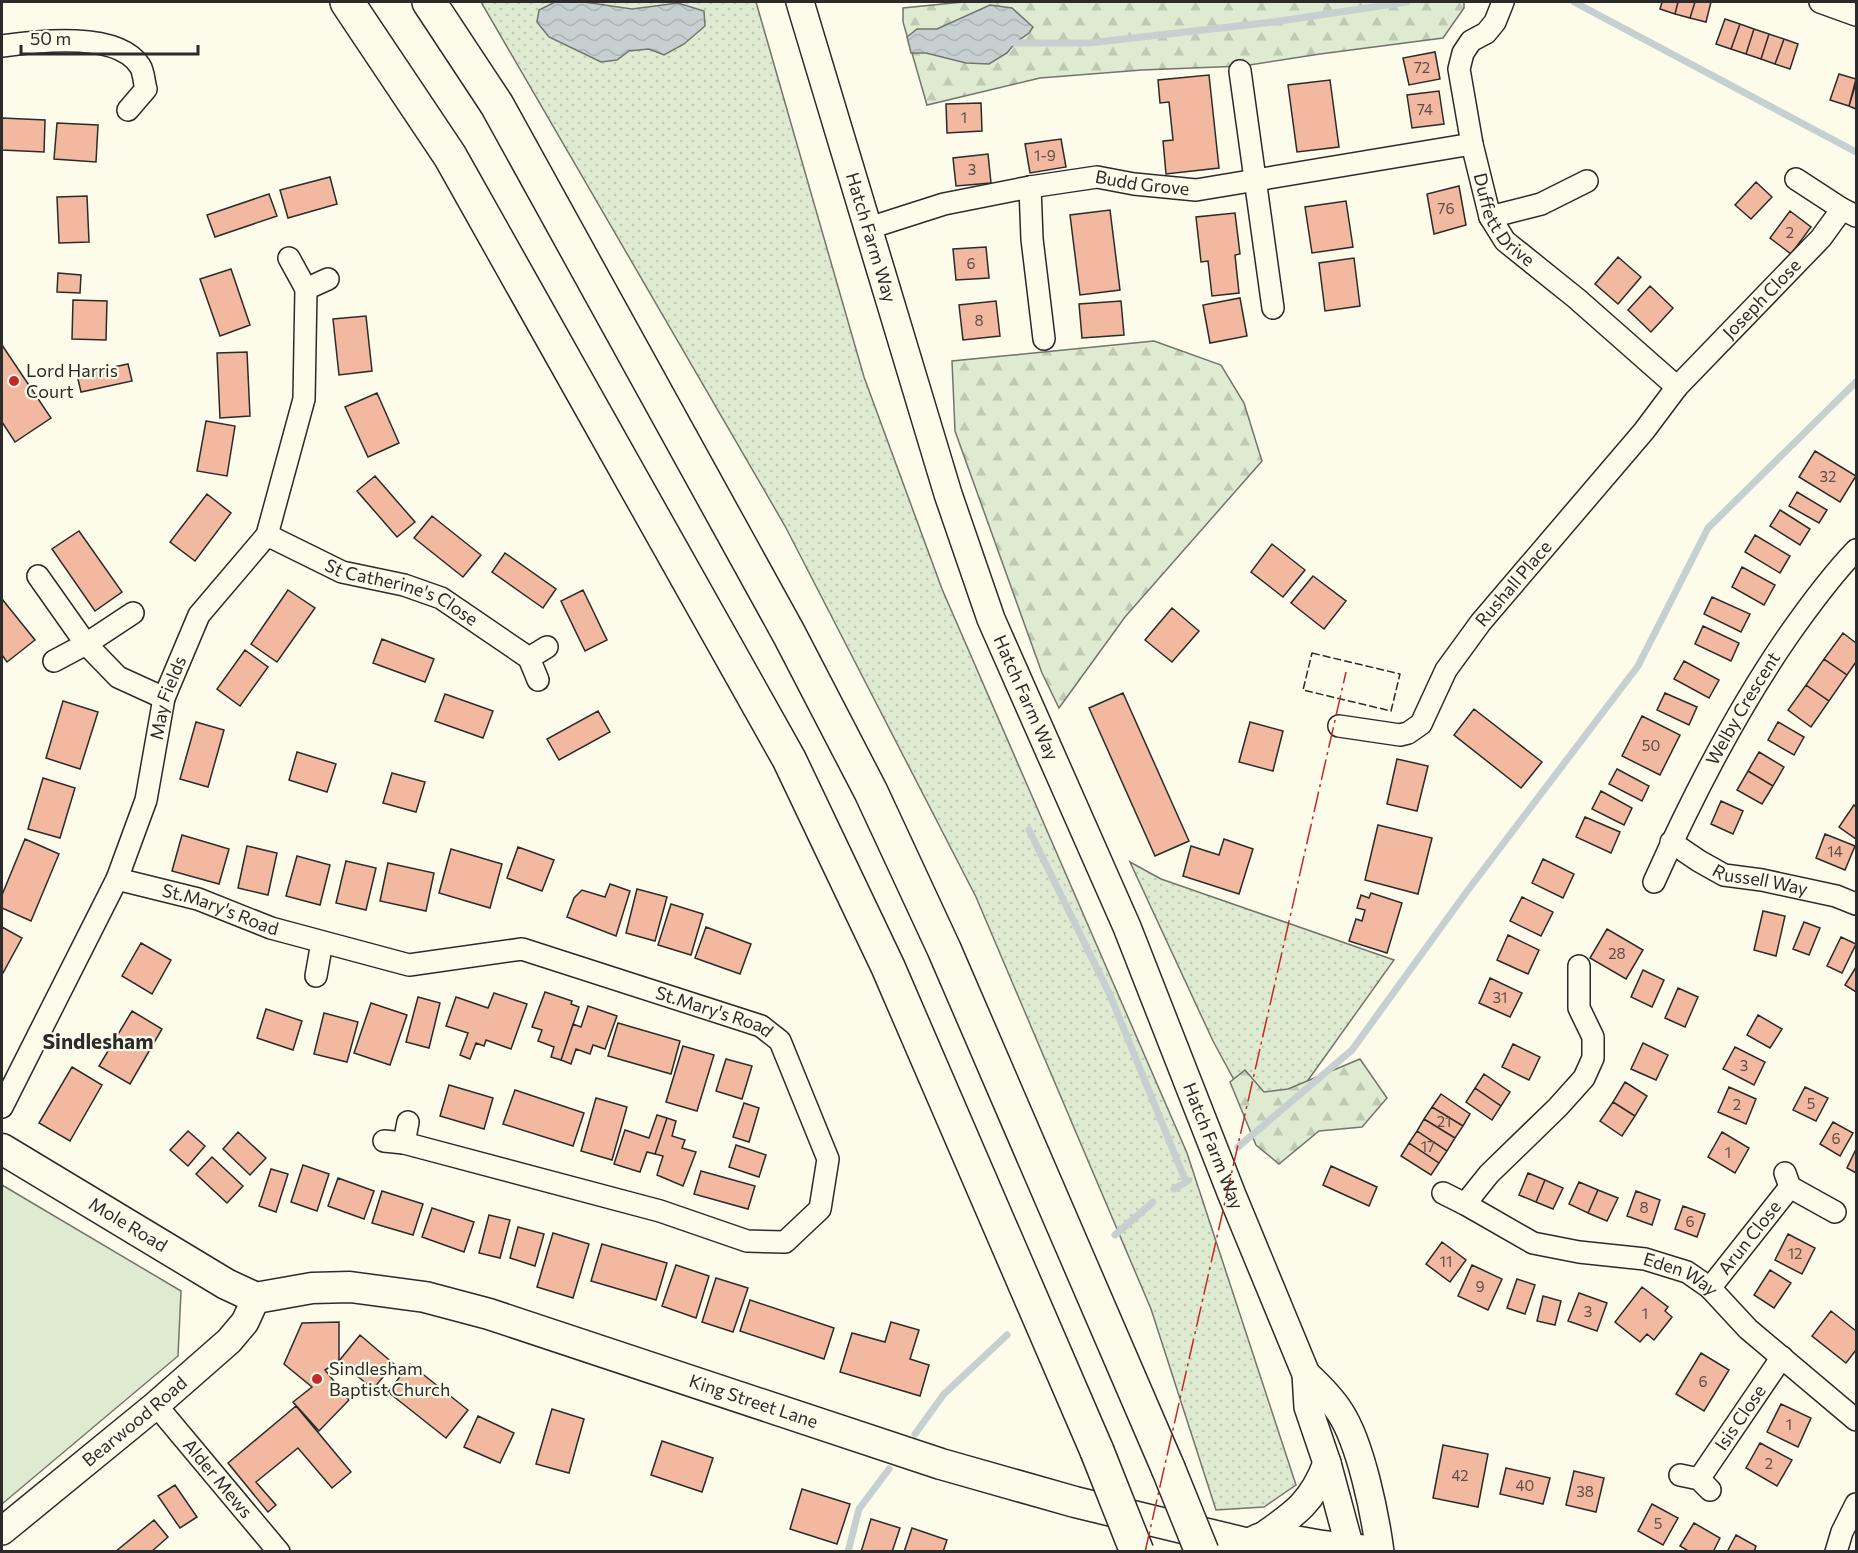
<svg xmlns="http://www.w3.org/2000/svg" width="1858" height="1553" font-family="Commissioner,sans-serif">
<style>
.grass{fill:url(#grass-dots);stroke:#74746e;stroke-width:1.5}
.forest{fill:url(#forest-firs);stroke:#74746e;stroke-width:1.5}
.park{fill:#deebd1;stroke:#74746e;stroke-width:1.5}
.water{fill:url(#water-waves);stroke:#74746e;stroke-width:1.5}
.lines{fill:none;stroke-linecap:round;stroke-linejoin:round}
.stream{stroke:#c7d0d0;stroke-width:7}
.building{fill:#f2b8a0;stroke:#2b2b2b;stroke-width:1.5}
.minor-casing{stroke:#2b2b2b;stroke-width:24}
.tertiary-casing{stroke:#2b2b2b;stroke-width:30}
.secondary-casing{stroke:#2b2b2b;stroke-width:33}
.motorway-casing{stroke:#2b2b2b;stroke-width:36}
.minor{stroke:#fdfbea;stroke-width:21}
.tertiary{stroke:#fdfbea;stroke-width:27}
.secondary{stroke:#fdfbea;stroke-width:30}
.motorway{stroke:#fdfbea;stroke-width:33}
.motorway-bridge-casing{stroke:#2b2b2b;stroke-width:36;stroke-linecap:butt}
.motorway-bridge{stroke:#fdfbea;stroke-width:33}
.fence{stroke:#2b2b2b;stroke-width:1.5;stroke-dasharray:8 3;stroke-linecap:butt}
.power{stroke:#c62828;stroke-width:1.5;stroke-dasharray:21 4.5 3 4.5;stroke-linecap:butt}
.poi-dot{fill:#c62828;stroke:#fdfbea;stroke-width:2}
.labels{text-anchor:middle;stroke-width:4.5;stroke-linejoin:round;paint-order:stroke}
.number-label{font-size:15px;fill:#5d4e48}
.street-label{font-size:18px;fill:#2b2b2b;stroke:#fdfbea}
.poi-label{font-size:18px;fill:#2b2b2b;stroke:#fdfbea;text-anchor:start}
.quarter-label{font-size:21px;font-weight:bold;fill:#2b2b2b;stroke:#fdfbea}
</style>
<defs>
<pattern id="grass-dots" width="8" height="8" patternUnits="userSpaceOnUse" patternTransform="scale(1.5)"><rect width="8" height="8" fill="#deebd1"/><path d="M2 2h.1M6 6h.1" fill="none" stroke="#bfcab4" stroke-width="1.8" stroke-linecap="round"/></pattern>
<pattern id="forest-firs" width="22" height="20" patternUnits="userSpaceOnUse" patternTransform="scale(1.5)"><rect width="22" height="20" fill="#deebd1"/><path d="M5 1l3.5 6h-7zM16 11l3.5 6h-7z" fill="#bfcab4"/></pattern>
<pattern id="water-waves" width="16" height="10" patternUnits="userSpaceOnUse" patternTransform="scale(1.5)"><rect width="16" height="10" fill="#c7d0d0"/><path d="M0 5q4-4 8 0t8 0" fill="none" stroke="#abb3b3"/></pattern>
</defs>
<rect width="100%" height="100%" fill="#fdfbea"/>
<path class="grass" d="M481,2h275l108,375 78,212 245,564 109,332 -32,22 -48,3 -65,-201 -175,-412 -191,-371z
M1130,862l31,17 233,81 -128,179 -53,-98z"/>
<path class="forest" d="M963,2h501v6l-21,30 -123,16 -77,12 -101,4 -102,8 -113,27 -24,-83v-14z
M1154,341l67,24 23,38 18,58 -137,156 -66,91 -17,-35 -87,-242 -3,-70z
M1360,1059l27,39 -25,29 -43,4 -40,33 -23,-19 -26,-63 15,-12 19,22 24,-3z"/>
<path class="park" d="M2,1185l179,106 -3,65 -176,148z"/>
<path class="water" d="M555,2h29l48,7 46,-6 26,8 1,15 -21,18 -20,11 -15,-6 -20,2 -12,9 -16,2 -52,-25 -12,-15 2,-12z
M990,5l22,3 21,19 -4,6 -14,10 -8,10 -18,11 -23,-1 -40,-10h-15l-4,-16 10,-8h20z"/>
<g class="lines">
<path class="stream" d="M1574,2l282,150
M1015,43h74l184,-21 134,-20
M1029,830l81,165 76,187
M1238,1147l114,-97 116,-160 170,-224 70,-138 148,-146
M1174,1189l14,-8
M1115,1235l38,-33
M915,1434l29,-40 63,-59
M848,1552l11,-43 30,-40"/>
</g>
<path class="building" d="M1662,2h16l-3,12 -15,-5z
M1678,2h17l-5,16 -15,-4z
M1695,2h16l-5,20 -16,-4z
M1725,19l15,5 -9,25 -15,-5z
M1740,24l14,5 -8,25 -15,-5z
M1754,29l15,5 -8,25 -15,-5z
M1769,34l15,5 -9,25 -14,-5z
M1784,39l14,5 -8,25 -15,-5z
M1435,52l5,27 -31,6 -6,-27z
M1839,74l17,5 -7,27 -19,-6z
M1209,75l10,93 -53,6 -3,-33 10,-1 -4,-38 -9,1 -2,-23z
M1330,80l9,67 -42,5 -9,-67z
M1856,83v26l-7,-3z
M1439,91l5,33 -32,4 -5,-33z
M981,103l1,28 -35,2 -1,-29z
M2,118l43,2 -1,32 -42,-2z
M57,123l41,2 -2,37 -42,-3z
M1061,139l5,28 -36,6 -5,-29z
M988,154l3,29 -35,3 -3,-28z
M330,177l7,27 -49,14 -8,-28z
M1756,182l16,15 -21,22 -16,-14z
M1459,186l7,39 -32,9 -7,-40z
M269,194l8,22 -62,21 -8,-22z
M87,196l2,46 -30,1 -2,-46z
M1346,201l7,46 -41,6 -7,-46z
M1110,210l10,80 -40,5 -10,-80z
M1790,211l21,16 -20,27 -21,-16z
M1235,213l5,41 -5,1 4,38 -27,3 -4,-35 -7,1 -5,-45z
M986,247l3,31 -33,2 -3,-31z
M1618,257l23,20 -23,27 -23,-20z
M1354,258l6,48 -35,5 -6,-48z
M231,269l19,56 -30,11 -20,-57z
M58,273l23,2 -1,18 -23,-1z
M1650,286l23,22 -22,24 -23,-22z
M1240,298l7,38 -37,7 -7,-38z
M73,300l34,1 -1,39 -34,-1z
M996,301l4,35 -37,4 -4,-35z
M1121,301l3,34 -42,3 -3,-34z
M366,316l6,55 -33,4 -6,-56z
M2,345l49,73 -36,24 -13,-20z
M247,352l3,64 -30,2 -3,-65z
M128,364l4,17 -51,11 -4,-17z
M377,393l22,50 -31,14 -23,-50z
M206,421l29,5 -8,50 -30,-5z
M1815,451l41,25 -16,26 -41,-25z
M375,476l40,46 -18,15 -40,-46z
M1797,492l30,18 -8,13 -30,-17z
M207,494l24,19 -36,48 -25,-19z
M1780,510l30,19 -10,16 -30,-19z
M432,516l49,39 -18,22 -49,-39z
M79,531l43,61 -27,19 -43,-62z
M1755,535l35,21 -10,17 -35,-21z
M1272,544l33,26 -22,27 -32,-25z
M505,553l51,36 -13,19 -51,-36z
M1742,567l33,18 -11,20 -32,-18z
M1313,576l33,25 -22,28 -33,-26z
M288,590l27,18 -38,54 -26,-18z
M583,590l24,50 -22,11 -24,-50z
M1712,597l38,17 -9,18 -37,-18z
M2,599l33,41 -28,22 -5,-7z
M1172,608l27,23 -27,31 -27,-22z
M1703,626l36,17 -8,18 -36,-17z
M1843,633l13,10v19l-9,13 -23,-16z
M382,639l52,20 -9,23 -52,-19z
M245,650l23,17 -28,39 -23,-17z
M1824,659l23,16 -18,26 -23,-16z
M1684,661l35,19 -10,18 -35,-19z
M1806,685l23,16 -18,26 -23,-17z
M1123,693l66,148 -34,15 -66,-148z
M1665,693l32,14 -8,18 -32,-15z
M445,694l48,17 -10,27 -48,-17z
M63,701l35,11 -18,57 -34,-11z
M1474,709l68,53 -21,26 -67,-53z
M598,711l12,21 -51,28 -12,-21z
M1642,716l38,19 -20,40 -38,-19z
M196,722l28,8 -16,57 -28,-8z
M1250,722l33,9 -10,40 -34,-9z
M1778,722l26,15 -10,18 -26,-15z
M297,752l39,12 -9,28 -38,-12z
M1759,752l25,15 -11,19 -25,-15z
M1397,759l31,7 -11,45 -30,-7z
M1617,769l32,17 -7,15 -33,-17z
M1748,771l25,15 -11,18 -25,-14z
M392,773l33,9 -9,30 -33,-9z
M43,778l32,10 -15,50 -32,-9z
M1601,791l31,17 -8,17 -32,-16z
M1721,801l22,10 -10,23 -22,-10z
M1854,805l2,2v32l-17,-12z
M1585,817l35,15 -9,21 -35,-16z
M1378,825l54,13 -14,56 -53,-14z
M1825,834l30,12 -10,24 -29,-12z
M182,835l47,14 -10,35 -47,-13z
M25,839l34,15 -28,67 -29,-13v-13z
M1224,839l29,10 -14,45 -56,-18 8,-30 28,9z
M247,846l30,7 -9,42 -30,-7z
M518,847l36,13 -12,31 -35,-13z
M451,849l51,15 -12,44 -51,-15z
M297,856l33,9 -10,40 -34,-9z
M1543,859l31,15 -11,24 -31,-15z
M346,861l30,7 -10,42 -30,-7z
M388,863l46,10 -8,38 -46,-10z
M610,884l20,7 -14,45 -49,-19 7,-19 8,-8 23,7z
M637,889l30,8 -12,44 -29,-8z
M1371,893l31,10 -15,50 -38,-12 7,-22 6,2 3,-11 -8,-2 4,-13 8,3z
M1522,897l31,15 -12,24 -31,-15z
M671,904l32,10 -12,41 -33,-10z
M1763,911l22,5 -9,40 -22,-6z
M1804,922l16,6 -11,27 -16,-6z
M2,927l20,11 -19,35 -1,-1z
M706,927l45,17 -11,30 -45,-16z
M1607,929l36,21 -17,29 -36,-21z
M1508,935l31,15 -11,24 -31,-14z
M1841,937l15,7 -14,29 -15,-7z
M141,943l30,17 -19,34 -30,-18z
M1856,967v25l-11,-7z
M1643,970l21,10 -12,27 -21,-10z
M1490,978l32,15 -12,24 -31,-14z
M1678,988l20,9 -13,30 -20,-9z
M545,992l27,9 -1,3 8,3 -18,53 -10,-3 3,-10 -16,-6 4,-11 -10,-3z
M494,993l33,11 -16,45 -25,-9 -2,6 -8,-3 -6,16 -10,-4 8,-22 -22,-7 10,-29 32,11z
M418,997l22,6 -11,45 -23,-6z
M371,1003l36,12 -17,50 -36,-12z
M588,1006l29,10 -12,33 -12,-4 -3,9 -14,-5 -5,15 -10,-4 12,-36 8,3z
M266,1009l36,12 -9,29 -36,-12z
M132,1011l30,18 -32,55 -31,-18z
M324,1013l34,9 -11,40 -33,-8z
M1758,1015l24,14 -12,19 -23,-13z
M618,1023l62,18 -9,33 -63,-18z
M1643,1043l25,12 -12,25 -25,-11z
M1513,1044l27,13 -11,23 -27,-13z
M683,1046l31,9 -17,56 -31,-9z
M1735,1047l30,15 -11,23 -31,-16z
M726,1059l26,7 -10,33 -26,-8z
M72,1067l30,18 -32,56 -31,-18z
M1484,1074l26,18 -9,14 -26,-18z
M1625,1082l22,14 -12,20 -22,-14z
M449,1085l44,13 -9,31 -44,-13z
M1729,1087l27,12 -10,25 -28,-12z
M1805,1087l23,11 -12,23 -23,-11z
M1475,1088l26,18 -9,14 -26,-18z
M515,1090l69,23 -11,33 -70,-22z
M1441,1094l29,20 -7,12 -31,-19z
M596,1098l31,9 -15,53 -31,-9z
M1613,1102l22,14 -13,20 -22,-15z
M744,1103l15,5 -10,34 -16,-5z
M1432,1107l31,19 -8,12 -31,-19z
M657,1115l10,3 -12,36 -8,-2 -7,20 -26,-8 11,-34 24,8z
M667,1118l9,3 -4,15 13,4 -3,8 14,4 -13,34 -26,-11 6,-19 -8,-2z
M1424,1119l31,19 -8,13 -30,-20z
M1833,1122l20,11 -13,23 -20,-12z
M188,1131l17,15 -17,20 -18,-16z
M1417,1131l30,20 -8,12 -30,-20z
M238,1132l28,26 -16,17 -27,-26z
M1722,1132l27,16 -14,25 -27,-16z
M1409,1143l30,20 -8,12 -30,-19z
M736,1145l30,10 -7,22 -30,-10z
M1856,1149v24l-9,-5z
M212,1157l31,29 -16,17 -31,-29z
M303,1165l26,9 -12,37 -26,-9z
M1331,1166l46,21 -8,19 -46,-21z
M271,1169l17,5 -12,38 -17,-6z
M701,1171l54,15 -7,23 -54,-15z
M1528,1173l17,7 -9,22 -17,-7z
M338,1178l36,13 -10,28 -36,-13z
M1545,1180l18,8 -10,21 -17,-7z
M1579,1182l19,8 -10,23 -19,-9z
M1598,1190l20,8 -11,23 -19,-8z
M382,1191l41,13 -10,31 -41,-12z
M1636,1191l24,9 -8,25 -25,-9z
M1683,1206l22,8 -8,23 -22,-8z
M432,1208l42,14 -10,30 -42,-15z
M489,1215l21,5 -10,38 -21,-5z
M518,1227l26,7 -9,32 -25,-8z
M553,1233l36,11 -16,54 -36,-11z
M1788,1234l27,14 -13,26 -27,-14z
M1442,1242l24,18 -16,22 -24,-18z
M602,1244l65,19 -11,37 -65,-19z
M676,1265l33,11 -13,42 -34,-12z
M1472,1265l30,14 -14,31 -30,-14z
M1770,1270l21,13 -17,25 -20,-13z
M716,1278l32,10 -15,44 -31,-10z
M1517,1279l18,6 -10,29 -18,-6z
M1642,1287l26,20 -3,4 7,6 -18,23 -7,-6 -7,8 -25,-20z
M1579,1293l28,10 -10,28 -29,-10z
M1543,1296l18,5 -6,24 -18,-4z
M750,1300l84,28 -10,31 -84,-28z
M1831,1311l25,20v19l-10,13 -34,-27z
M339,1322v39l-14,9 24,30 -30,31 -26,-29 19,-15 -28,-23 18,-41z
M891,1322l28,8 -9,29 19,6 -9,31 -80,-24 12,-39 33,9z
M360,1335l34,29 -21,25 -34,-28z
M1701,1353l28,17 -25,41 -28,-17z
M410,1364l58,46 -22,28 -58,-46z
M1781,1404l30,14 -13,29 -31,-15z
M296,1406l55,66 -19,16 -34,-40 -42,34 20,23 -8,7 -40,-49z
M552,1409l32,10 -15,54 -33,-9z
M478,1416l36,17 -14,30 -36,-16z
M662,1441l51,17 -11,34 -51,-17z
M1760,1443l32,17 -15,26 -31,-18z
M1443,1445l45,9 -10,53 -45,-9z
M1506,1468l44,10 -7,26 -43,-10z
M1574,1471l30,7 -8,34 -30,-7z
M175,1485l22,32 -17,11 -22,-32z
M802,1489l48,15 -13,40 -47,-15z
M1652,1504l26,14 -15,27 -25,-14z
M871,1519l29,9 -8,24h-31z
M154,1520l14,17 -17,15h-36z
M1694,1523l26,15 -7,14h-23l-10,-6z
M912,1528l35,12 -4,12h-39z
M1736,1535l20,11 -2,6h-27z"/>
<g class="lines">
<defs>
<g id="minor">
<path id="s1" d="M1503,2l-8,20 -9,11 -15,8 -8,12 -4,16 13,75 18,73 15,24 71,57 101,89"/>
<path d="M1820,2l36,13"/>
<path d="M2,46c35,-5 116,-15 138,20 4,6 4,17 6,23l-18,21"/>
<path d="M1240,71l33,237"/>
<path d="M1796,179l46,30 14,7"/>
<path d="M1030,187l2,52 12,100"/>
<path d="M1490,217l51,-13 46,-23"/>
<path id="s2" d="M869,228l75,-24 86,-17 67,-10 37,7 62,6 276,-46"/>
<path d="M289,258l17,31"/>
<path id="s3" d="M267,535l75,37 62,13 37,13 88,60 18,-11"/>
<path d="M38,576l48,68 -32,17"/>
<path d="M133,613l-47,31 32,33 46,21"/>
<path d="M529,658l9,22"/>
<path id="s4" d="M1339,726l61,9 8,-2 13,-9 25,-54 35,-48 163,-191 33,-44 144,-149 21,-29"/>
<path id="s5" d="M1671,842l28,19 25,14 38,5 74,16 20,8"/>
<path id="s6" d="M117,879l81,20 73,29 138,37 113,-16 239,77 19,15 48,118 -8,50 -35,33 -38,-1 -87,-30 -256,-68 -20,-2"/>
<path id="s7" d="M1654,882c38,-85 81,-169 134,-246 21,-30 43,-60 68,-86"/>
<path d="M316,976l6,-34"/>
<path id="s8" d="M2,1107l115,-228 29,-79 18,-102 35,-83 68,-80 37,-136 2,-110 22,-10"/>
<path d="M404,1143l4,-21"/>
<path d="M1785,1173l5,14 45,25"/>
<path id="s9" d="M1443,1193l22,11 68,39 46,9 66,7 42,13 23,16 38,41 108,91"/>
<path d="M1465,1204l24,-30 69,-67 26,-29 9,-20v-21l-14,-29v-42"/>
<path id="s10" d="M1710,1288l80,-101"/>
<path id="s11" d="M156,1405l123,147"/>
<path d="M1680,1475l19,4 11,11"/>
<path id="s12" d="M1699,1479l83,-122"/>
<path d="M1836,1552l6,-20 14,-28"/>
</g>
<g id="tertiary">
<path id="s13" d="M800,2l148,492 43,125 136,308 105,268 74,179 2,33 19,56 24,89"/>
<path d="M1306,1374c13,12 25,24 34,38 21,32 35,102 40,140"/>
<path id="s14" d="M2,1531l154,-126 73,-64 16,-19 11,-24"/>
<path d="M1259,1539c34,-24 53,-35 68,-76"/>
</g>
<g id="secondary">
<path id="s15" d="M2,1149l224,135 30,14 56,-10 38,-1 75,10 64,17 452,150 134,38 174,42 14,8"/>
<path d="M1249,1544l10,-5 13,-2 50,9 54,6"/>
</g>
<path id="motorway" d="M347,2l103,154 339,603 99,208 209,484
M429,2l68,103 292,529 82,158 73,157 224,519"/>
</defs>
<use href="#minor" class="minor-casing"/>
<use href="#tertiary" class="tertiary-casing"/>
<use href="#secondary" class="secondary-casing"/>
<use href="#motorway" class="motorway-casing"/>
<use href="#minor" class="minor"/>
<use href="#tertiary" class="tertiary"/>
<use href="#secondary" class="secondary"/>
<use href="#motorway" class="motorway"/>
<defs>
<path id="motorway-bridge" d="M1097,1451l40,101
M1168,1468l34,84"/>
</defs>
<use href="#motorway-bridge" class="motorway-bridge-casing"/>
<use href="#motorway-bridge" class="motorway-bridge"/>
<path class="fence" d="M1312,653l88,21 -9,37 -88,-21z"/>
<path class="power" d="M1145,1552l201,-880"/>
</g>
<g class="poi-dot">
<circle cx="14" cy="381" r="6"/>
<circle cx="317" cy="1379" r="6"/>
</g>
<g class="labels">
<g class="number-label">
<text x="1422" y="73">72</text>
<text x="1425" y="115">74</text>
<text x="964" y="123">1</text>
<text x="1045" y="161">1-9</text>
<text x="972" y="175">3</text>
<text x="1446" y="214">76</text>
<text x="1790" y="238">2</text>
<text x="971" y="269">6</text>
<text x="979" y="326">8</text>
<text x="1828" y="482">32</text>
<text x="1651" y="751">50</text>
<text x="1835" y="857">14</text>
<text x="1617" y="959">28</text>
<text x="1500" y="1003">31</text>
<text x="1744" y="1071">3</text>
<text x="1811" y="1109">5</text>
<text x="1737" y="1110">2</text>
<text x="1444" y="1127">21</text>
<text x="1836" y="1144">6</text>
<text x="1428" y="1152">17</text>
<text x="1728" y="1158">1</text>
<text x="1644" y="1213">8</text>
<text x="1690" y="1227">6</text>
<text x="1795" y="1259">12</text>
<text x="1446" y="1267">11</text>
<text x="1480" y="1292">9</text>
<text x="1588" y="1317">3</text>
<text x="1645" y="1319">1</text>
<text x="1703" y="1387">6</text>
<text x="1789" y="1430">1</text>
<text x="1769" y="1469">2</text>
<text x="1460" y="1481">42</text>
<text x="1525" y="1491">40</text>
<text x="1585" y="1497">38</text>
<text x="1658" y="1529">5</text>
</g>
<g class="street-label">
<text dy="6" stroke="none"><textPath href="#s2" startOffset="280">Budd Grove</textPath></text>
<text dy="6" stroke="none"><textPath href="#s1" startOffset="244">Duffett Drive</textPath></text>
<text dy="6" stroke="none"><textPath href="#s13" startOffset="246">Hatch Farm Way</textPath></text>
<text dy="6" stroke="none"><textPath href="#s4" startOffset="633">Joseph Close</textPath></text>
<text dy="6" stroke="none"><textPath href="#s4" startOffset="255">Rushall Place</textPath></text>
<text dy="6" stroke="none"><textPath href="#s3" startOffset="147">St Catherine's Close</textPath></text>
<text dy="6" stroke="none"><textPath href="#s13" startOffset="732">Hatch Farm Way</textPath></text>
<text dy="6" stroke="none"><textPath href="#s8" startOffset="444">May Fields</textPath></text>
<text dy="6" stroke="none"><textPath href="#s7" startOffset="195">Welby Crescent</textPath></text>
<text dy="6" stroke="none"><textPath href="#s5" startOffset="99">Russell Way</textPath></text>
<text dy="6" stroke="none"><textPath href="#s6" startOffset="108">St.Mary's Road</textPath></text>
<text dy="6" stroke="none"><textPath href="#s6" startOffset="621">St.Mary's Road</textPath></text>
<text dy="6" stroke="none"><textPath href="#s13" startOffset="1218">Hatch Farm Way</textPath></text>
<text dy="6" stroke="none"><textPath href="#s15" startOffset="147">Mole Road</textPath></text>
<text dy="6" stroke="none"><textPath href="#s10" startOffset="64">Arun Close</textPath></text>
<text dy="6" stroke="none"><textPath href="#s9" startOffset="255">Eden Way</textPath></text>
<text dy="6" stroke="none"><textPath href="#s15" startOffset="810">King Street Lane</textPath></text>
<text dy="6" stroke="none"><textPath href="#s12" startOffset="74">Isis Close</textPath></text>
<text dy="6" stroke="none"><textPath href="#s14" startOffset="172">Bearwood Road</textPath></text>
<text dy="6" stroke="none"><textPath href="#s11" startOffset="96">Alder Mews</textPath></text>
</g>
<g class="poi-label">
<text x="26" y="377">Lord Harris<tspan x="26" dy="21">Court</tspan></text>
<text x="329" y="1375">Sindlesham<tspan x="329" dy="21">Baptist Church</tspan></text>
</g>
<g class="quarter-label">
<text x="98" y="1049">Sindlesham</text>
</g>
</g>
<rect width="1858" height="1553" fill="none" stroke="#2b2b2b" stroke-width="6"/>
<path d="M21 45v9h177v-9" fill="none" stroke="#2b2b2b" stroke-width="3"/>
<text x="30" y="45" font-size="18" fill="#2b2b2b" stroke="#fdfbea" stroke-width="4.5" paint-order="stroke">50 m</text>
</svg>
